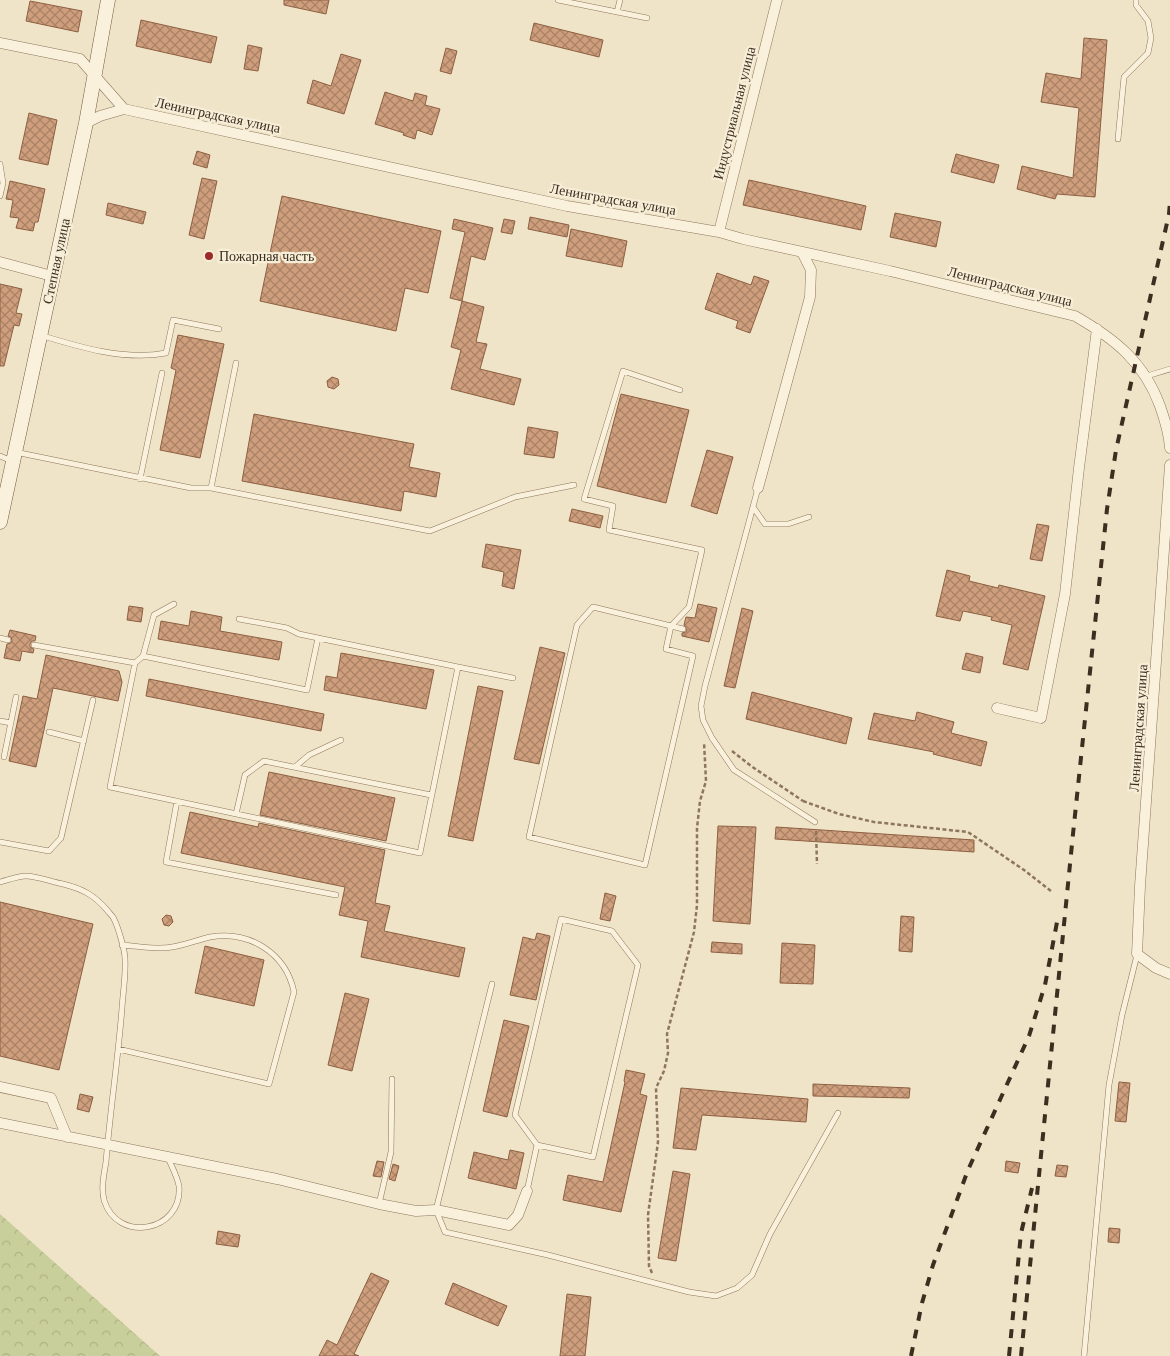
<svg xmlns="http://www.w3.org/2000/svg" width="1170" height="1356" font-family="'Times New Roman',serif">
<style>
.forest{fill:url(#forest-crowns)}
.building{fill:url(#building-cross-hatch);stroke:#8d5f41}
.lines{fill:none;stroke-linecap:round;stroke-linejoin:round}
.lane-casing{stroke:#8d765c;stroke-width:6}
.street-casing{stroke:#8d765c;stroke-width:11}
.secondary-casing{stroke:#6f573f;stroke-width:15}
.path{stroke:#8d765c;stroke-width:2.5;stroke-dasharray:4 2.5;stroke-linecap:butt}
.lane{stroke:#faf1dc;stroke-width:5}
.street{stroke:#faf1dc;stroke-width:10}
.secondary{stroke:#faf1dc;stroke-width:14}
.rail{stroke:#3d2e20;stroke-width:4;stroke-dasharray:9 9;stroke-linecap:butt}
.poi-dot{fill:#9e2a2b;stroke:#f7eed8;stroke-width:2}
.labels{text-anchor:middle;stroke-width:4.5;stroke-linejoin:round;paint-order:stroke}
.street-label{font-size:14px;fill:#3d2e20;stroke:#f7eed8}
.poi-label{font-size:14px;fill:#3d2e20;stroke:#f7eed8;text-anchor:start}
</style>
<defs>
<pattern id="forest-crowns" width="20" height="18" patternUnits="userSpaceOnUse" patternTransform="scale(1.25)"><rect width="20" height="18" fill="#c9cf9b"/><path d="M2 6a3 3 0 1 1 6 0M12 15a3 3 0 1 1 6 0" fill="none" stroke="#aeb285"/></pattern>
<pattern id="building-cross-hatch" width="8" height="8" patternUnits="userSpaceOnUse" patternTransform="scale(1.25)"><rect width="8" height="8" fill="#cf9f7d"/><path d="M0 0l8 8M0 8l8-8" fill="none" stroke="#a98266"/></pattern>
</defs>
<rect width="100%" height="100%" fill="#f0e4c8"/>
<path class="forest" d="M0,1214l160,142h-160z"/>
<path class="building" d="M284,0h45l-3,14 -42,-9z
M30,1l52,10 -4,21 -52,-11z
M141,20l76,17 -6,26 -75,-17z
M534,23l69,17 -4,17 -69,-17z
M1084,38l23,2 -12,157 -38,-3 -2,5 -38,-10 5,-23 51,12 6,-70 -38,-6 5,-29 35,6z
M248,45l14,3 -4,23 -14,-2z
M446,48l11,3 -6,23 -11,-3z
M341,54l20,6 -17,54 -37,-11 6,-23 18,6z
M385,92l28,9 2,-8 12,3 -2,9 15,4 -8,26 -15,-5 -2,9 -12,-4 1,-2 -29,-9z
M29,113l28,7 -9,45 -29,-6z
M197,151l13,4 -3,13 -14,-4z
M956,154l43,11 -5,18 -43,-11z
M202,178l15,3 -13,58 -15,-4z
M749,180l117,26 -5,24 -118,-25z
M10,181l35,8 -7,33h-3l-2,9 -17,-3 3,-10 -9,-1 3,-17 -7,-1z
M282,196l159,35 -13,62 -23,-5 -9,43 -136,-30z
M108,203l38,9 -3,12 -37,-9z
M895,213l46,9 -5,25 -46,-10z
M530,217l39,8 -2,12 -39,-8z
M454,219l39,9 -8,32 -14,-4 -9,45 -12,-3 15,-66 -13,-3z
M504,219l11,2 -3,13 -11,-2z
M571,229l56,12 -5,26 -56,-11z
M717,273l34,12 3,-9 15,5 -19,52 -14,-5 2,-7 -33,-12z
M0,284l22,5 -6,24 6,1 -3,12 -5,-1 -10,41h-4z
M462,301l22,6 -8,35 11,2 -7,25 41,10 -7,26 -63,-16 10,-39 -10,-3z
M178,335l46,9 -24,114 -40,-8 16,-80 -5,-2z
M332,377l6,2 1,6 -5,4 -6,-2 -1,-6z
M621,394l68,16 -23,93 -69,-17z
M254,414l160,30 -5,23 31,6 -4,24 -32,-6 -3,20 -159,-30z
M528,427l30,5 -4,26 -30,-4z
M707,450l26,7 -16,57 -26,-8z
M572,509l31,7 -3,12 -31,-7z
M1037,524l12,2 -7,35 -12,-2z
M486,544l35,6 -7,39 -12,-3 2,-14 -22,-5z
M947,570l23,6 -1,5 29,7 1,-3 46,11 -17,74 -25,-6 9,-39 -21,-5 1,-3 -29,-6 -3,10 -24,-5z
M698,604l19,4 -8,34 -27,-6v-3l4,-1 1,-2 -3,-5 2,-8 9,1z
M129,606l14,2 -2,14 -14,-2z
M742,608l11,3 -18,77 -11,-2z
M191,611l31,6 -2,14 62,11 -3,18 -121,-21 3,-18 28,5z
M10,630l26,6 -1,5h-3l-2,3v3l4,2 -1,4 -11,-2 -2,10 -16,-3 3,-14 4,-1 1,-2 -1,-4 -3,-1z
M540,647l25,6 -26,111 -25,-5z
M341,653l93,17 -8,39 -102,-19 2,-14 11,2z
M966,653l17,4 -3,16 -18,-4z
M46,655l73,16 3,11 -4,19 -65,-13 -17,79 -27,-6 14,-65 14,3z
M149,679l175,35 -3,17 -175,-35z
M478,686l25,5 -30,150 -25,-5z
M752,692l100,26 -6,26 -100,-25z
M917,712l37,10 -3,11 36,9 -6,24 -48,-12 1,-2 -66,-13 6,-26 41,8z
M269,772l126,26 -9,43 -126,-26z
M190,812l68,15 1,-4 126,27 -10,53 15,3 -6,25 81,17 -6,29 -98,-20 7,-36 -29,-6 6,-28 -164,-34z
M718,826l38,1 -6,97 -37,-3z
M776,827l198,13v12l-199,-13z
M605,893l11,3 -6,25 -10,-2z
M0,902l93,22 -34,146 -59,-14z
M166,915l5,1 2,6 -4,4 -5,-1 -2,-6z
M901,916l13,1 -2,35 -13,-1z
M537,933l13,3 -14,64 -26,-5 13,-58 12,3z
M712,942l30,2v10l-31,-2z
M782,943l33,2 -2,39 -33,-1z
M205,946l59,14 -10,46 -59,-13z
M345,993l24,6 -17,72 -24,-6z
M504,1020l25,6 -22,91 -24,-6z
M626,1070l19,4 -5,20 7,2 -26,116 -58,-12 5,-25 35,7 22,-100 -1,-1z
M1119,1082l11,1 -4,39 -11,-1z
M813,1084l97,4 -1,10 -96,-2z
M681,1088l127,11 -2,23 -104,-7 -6,35 -23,-2z
M80,1094l13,3 -4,15 -12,-3z
M510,1150l14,3 -8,36 -48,-11 6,-26 34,8z
M377,1161l7,1 -3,15 -8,-1z
M1006,1161l14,2 -2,10 -13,-2z
M393,1164l6,2 -4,15 -6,-2z
M1057,1165l11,1 -2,11 -11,-1z
M673,1171l17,3 -14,87 -18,-3z
M1109,1228l11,1 -1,14 -11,-1z
M218,1231l22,4 -2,12 -22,-3z
M371,1273l18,8 -35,73 5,2h-40l8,-16 10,5z
M453,1283l54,23 -9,20 -53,-22z
M567,1294l24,3 -6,59h-25z"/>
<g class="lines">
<defs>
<path id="lane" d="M558,0l89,18
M617,12l3,-12
M1118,139l6,-62 24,-24 3,-15 -3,-17 -12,-16v-5
M0,164l3,19 -3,13
M40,335c39,12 85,26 126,18l7,-33 46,9
M1147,376l23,-7
M680,390l-57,-19 -39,128 29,7 -4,24 93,20 -13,57 -18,19 -5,23 27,7 -48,209 -116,-28 48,-212 16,-18 78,19 12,3
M15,452l176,36h20l219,43 85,-34 59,-12
M0,456l12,5
M140,479l22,-106
M211,488l25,-125
M758,488l-53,198 -4,20 2,14 9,18 22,32 81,52
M753,507l12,17h23l21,-7
M239,619l48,9 12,6 19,4
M0,638l8,2
M34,645l101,18 8,-7 164,34 11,-52 140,29 -38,186 -310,-66 25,-124
M143,656l11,-41 20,-11
M458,667l55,11
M0,721l11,2
M49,732l35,9
M4,757l12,-60
M295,767l14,-12 32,-15
M177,801l-11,61 170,33
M236,814l9,-39 19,-14 167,34
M0,842l49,9 12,-13 32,-138
M0,882c8,-2 18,-6 26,-6 11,0 26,6 37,8 20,5 31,11 44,26 2,3 6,6 7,9 4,8 11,31 11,40 1,16 -2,33 -3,49 -4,52 -12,103 -16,154 -2,12 -5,25 -2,38 13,44 79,32 75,-14 -2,-10 -7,-19 -11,-28
M492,984l-56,226 9,22 103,23 141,37 27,4 21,-8 15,-13 18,-41 68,-121
M118,1049l151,35 25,-92c-8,-39 -45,-62 -84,-55 -13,3 -25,8 -38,10 -15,3 -34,-1 -50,-2
M527,1191l10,-46 -22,-30 46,-196 51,12 26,34 -45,192 -56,-12
M379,1204l12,-52 1,-73
M1084,1356l25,-271 13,-70 15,-60"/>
<path id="street" d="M0,43l80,16 44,50 443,97 152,26 24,7 147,32 185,45c40,23 69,46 85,90 5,14 9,27 10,42
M86,123l14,-7 24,-7
M719,232l58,-232
M0,262l52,14
M1170,465l-30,421 -3,68 19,14 14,6
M758,488l52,-191 1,-27 -9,-18
M997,708l44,10 24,-124 14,-126 18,-139
M0,1087l51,11 16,39
M0,1123l277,56 102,25 37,7 20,-1 73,15 9,-10 9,-24"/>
<path id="secondary" d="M0,522l86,-399 22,-123"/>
</defs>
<use href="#lane" class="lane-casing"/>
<use href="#street" class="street-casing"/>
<use href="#secondary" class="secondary-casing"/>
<path class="path" d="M732,751l19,15 52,35
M803,801l36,13 35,8 94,10 56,38 27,21
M816,831l1,33
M652,1273l-3,-7 -1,-51 10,-73 -2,-54 8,-17 4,-18 -1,-19 27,-102 3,-27v-77l3,-27 6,-20 -2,-39"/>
<use href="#lane" class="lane"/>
<use href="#street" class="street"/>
<use href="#secondary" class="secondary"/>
<path class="rail" d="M911,1356l11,-53 11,-38 35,-95 61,-134 16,-51 13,-68
M1009,1356l12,-123 11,-45
M1021,1356l52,-522 34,-325 9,-59 53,-236 1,-12"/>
</g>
<circle class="poi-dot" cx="209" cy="256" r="5"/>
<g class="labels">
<g class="street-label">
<text transform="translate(734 113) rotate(-76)" y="5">Индустриальная улица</text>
<text transform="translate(218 115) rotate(12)" y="5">Ленинградская улица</text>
<text transform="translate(613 199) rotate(10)" y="5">Ленинградская улица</text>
<text transform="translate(56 261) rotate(-78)" y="5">Степная улица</text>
<text transform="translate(1010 286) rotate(14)" y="5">Ленинградская улица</text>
<text transform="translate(1138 728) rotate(-86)" y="5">Ленинградская улица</text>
</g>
<g class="poi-label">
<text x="219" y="261">Пожарная часть</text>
</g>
</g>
</svg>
